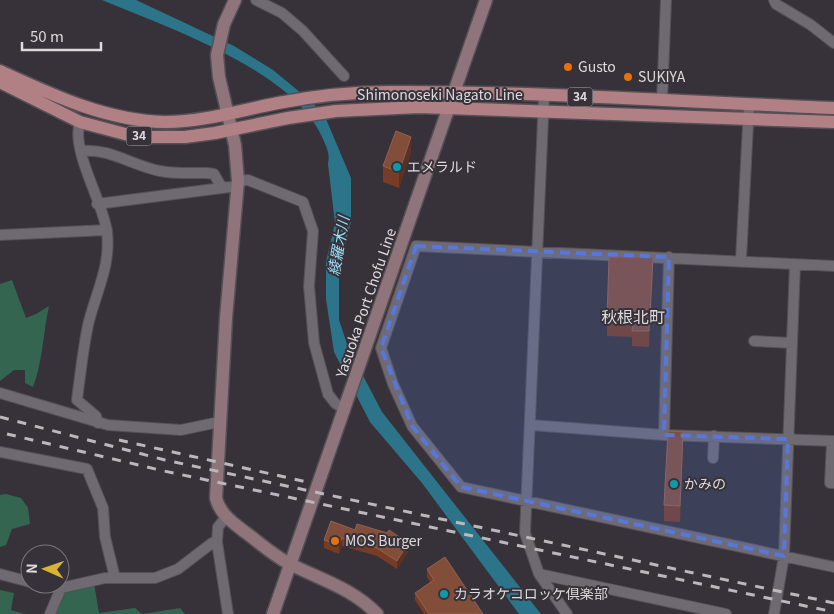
<svg xmlns="http://www.w3.org/2000/svg" width="834" height="614" font-family="Georgia,'Noto Sans JP',serif">
<style>
.green{fill:#346550}
.water{fill:#2c7489}
.lines{fill:none;stroke-linecap:round;stroke-linejoin:round}
.street-casing{stroke:#545055;stroke-width:12}
.secondary-casing{stroke:#545055;stroke-width:15}
.primary-casing{stroke:#545055;stroke-width:15}
.street{stroke:#6f6971;stroke-width:10}
.secondary{stroke:#90747b;stroke-width:12}
.primary{stroke:#b08085;stroke-width:12}
.rail{stroke:#bbb8bc;stroke-width:3;stroke-dasharray:9 9;stroke-linecap:butt}
.wall{fill:#773c25}
.shaded-wall{fill:#593125}
.building{fill:#824d39;stroke:#906353}
.marked{fill:#5778da;fill-opacity:0.2;stroke:#5778da;stroke-width:4;stroke-dasharray:10 6;stroke-linejoin:round}
.food-dot{fill:#e8710a;stroke:#373239;stroke-width:2}
.culture-dot{fill:#0f9aa8;stroke:#373239;stroke-width:2}
.labels{text-anchor:middle;stroke-width:4;stroke-linejoin:round;paint-order:stroke}
.shield{fill:#373239;stroke:#aba8ac;stroke-width:1}
.shield-label{font-size:12px;font-weight:bold;fill:#dddade}
.poi-label{font-size:14px;fill:#dddade;stroke:#373239;text-anchor:start}
.street-label{font-size:14px;fill:#dddade;stroke:#373239}
.water-label{font-size:15px;font-style:italic;fill:#99def5;stroke:#373239}
.quarter-label{font-size:16px;fill:#dddade;stroke:#373239}
</style>
<rect width="100%" height="100%" fill="#373239"/>
<path class="green" d="M12,280l14,38 10,-4 13,-8c-6,27 -6,54 -16,81l-8,-4v-13h-11l-14,11v-97z
M6,494l15,4 7,10 2,16 -18,5 -6,16 -6,2v-52z
M94,583l5,30 36,-5 7,6 38,-6 5,6h-136l15,-24z
M0,590l14,3 -3,17 14,4h-25z"/>
<path class="water" d="M102,0h34l98,46 39,24 40,33 13,16 25,59v44l-12,46v52l9,27 34,65 159,202h-22l-97,-131 -52,-61 -36,-70 -8,-53v-37l9,-39 -7,-59c2,-10 -1,-16 -5,-25 -29,-69 -155,-111 -221,-139z"/>
<g class="lines">
<defs>
<path id="street" d="M256,0l26,13 21,18 41,45
M774,0l2,4 35,21 23,18
M544,96l-19,437 14,41 28,40
M662,101l4,-101
M80,122c-10,27 24,82 27,110 4,34 -11,60 -19,93 -5,25 -8,50 -11,75l19,16 2,7
M82,151c28,-3 51,15 78,20 16,3 31,2 47,2l7,1 8,14 16,-2
M238,181l10,-1 55,22 10,29 -4,55 5,57 14,51 7,9 10,7
M97,204l125,-16
M0,235l107,-5
M741,260l8,-155
M834,266l-418,-20 -35,102 12,36 19,42 49,61 373,80
M754,341l38,2
M0,393l108,32 73,5 38,-8
M531,425l133,10 170,6
M664,435l5,-178
M832,441l-2,42h4
M0,452l87,17 16,39 2,29 10,41
M713,458l1,-22
M226,517l-8,10 -1,15 11,72
M0,574l30,8
M539,574l187,40
M39,584l22,4 44,-10h50l23,-9 34,-26 5,-1
M50,614l11,-26
M774,614l10,-58 11,-292"/>
<path id="secondary" d="M235,0l-11,24 -7,31 2,22 16,68 3,36 -12,137 -10,180c4,16 16,24 29,34 15,11 30,25 47,33 30,15 61,24 85,49
M273,614l213,-614"/>
<path id="primary" d="M0,71c52,24 107,50 165,51 39,0 76,-12 113,-19 36,-7 74,-11 110,-11 149,-1 298,10 446,16
M0,82l80,40 45,12 22,3h38l30,-4 73,-15 48,-7 83,-4 415,15"/>
</defs>
<use href="#street" class="street-casing"/>
<use href="#secondary" class="secondary-casing"/>
<use href="#primary" class="primary-casing"/>
<use href="#street" class="street"/>
<use href="#secondary" class="secondary"/>
<use href="#primary" class="primary"/>
<path class="rail" d="M0,417l165,43 669,143
M7,434l157,37 670,141
M119,440l188,42"/>
</g>
<path class="wall" d="M411,153l-12,35 -16,-6v-16z
M653,273l-4,74 -17,-1v-9l-25,-1v-16z
M683,447l-3,75 -16,-1v-16z
M331,521l77,31 -11,17 -20,-13 -35,-10 -3,8 -15,-6v-8z
M427,569l56,45h-59l-9,-14v-7l15,-11 -3,-5z"/>
<path class="shaded-wall" d="M411,137v16l-12,35v-16z
M653,257v16l-4,74v-16z
M683,432v15l-3,75v-16z
M342,538v8l-3,8v-9z
M408,543v9l-11,17v-8z"/>
<path class="building" d="M396,131l15,6 -12,35 -16,-6z
M609,257h44l-4,74h-17l1,-10 -26,-1z
M668,431l15,1 -3,74 -16,-1z
M331,521l24,9 2,-6 30,9 2,-3 19,13 -11,18 -20,-13 -35,-10 -3,7 -15,-5z
M445,557l38,57h-54l-14,-21 19,-13 -7,-11z"/>
<path class="marked" d="M416,246l253,11 -5,178 124,4 -4,117 -323,-69 -49,-61 -31,-78z"/>
<g class="food-dot">
<circle cx="568" cy="67" r="5"/>
<circle cx="628" cy="77" r="5"/>
<circle cx="335" cy="541" r="5"/>
</g>
<g class="culture-dot">
<circle cx="397" cy="167" r="5"/>
<circle cx="674" cy="484" r="5"/>
<circle cx="444" cy="594" r="5"/>
</g>
<g class="labels">
<g class="shield">
<rect x="567.5" y="87.5" width="25" height="19" rx="4"/>
<rect x="126.5" y="126.5" width="25" height="19" rx="4"/>
</g>
<g class="shield-label">
<text x="580" y="101">34</text>
<text x="139" y="140">34</text>
</g>
<g class="poi-label">
<text x="578" y="72">Gusto</text>
<text x="638" y="82">SUKIYA</text>
<text x="407" y="172">エメラルド</text>
<text x="684" y="489">かみの</text>
<text x="345" y="546">MOS Burger</text>
<text x="454" y="599">カラオケコロッケ倶楽部</text>
</g>
<g class="street-label">
<text x="440" y="100">Shimonoseki Nagato Line</text>
<text transform="translate(366 303) rotate(-71)" y="5">Yasuoka Port Chofu Line</text>
</g>
<g class="water-label">
<text transform="translate(339 246) rotate(-80)" y="5">綾羅木川</text>
</g>
<g class="quarter-label">
<text x="633" y="323">秋根北町</text>
</g>
</g>
<g transform="translate(45 569) rotate(272)"><circle r="24" fill="#373239" stroke="#79757b"/>
<path d="M0-4L9 19L0 12L-9 19Z" fill="#d8b434"/>
<text y="-8" font-size="14" font-weight="bold" text-anchor="middle" fill="#dddade">N</text>
</g>
<path d="M22 42v8h79v-8" fill="none" stroke="#dddade" stroke-width="2.5"/>
<text x="30" y="42" font-size="15" fill="#dddade" stroke="#373239" stroke-width="4" paint-order="stroke">50 m</text>
</svg>
